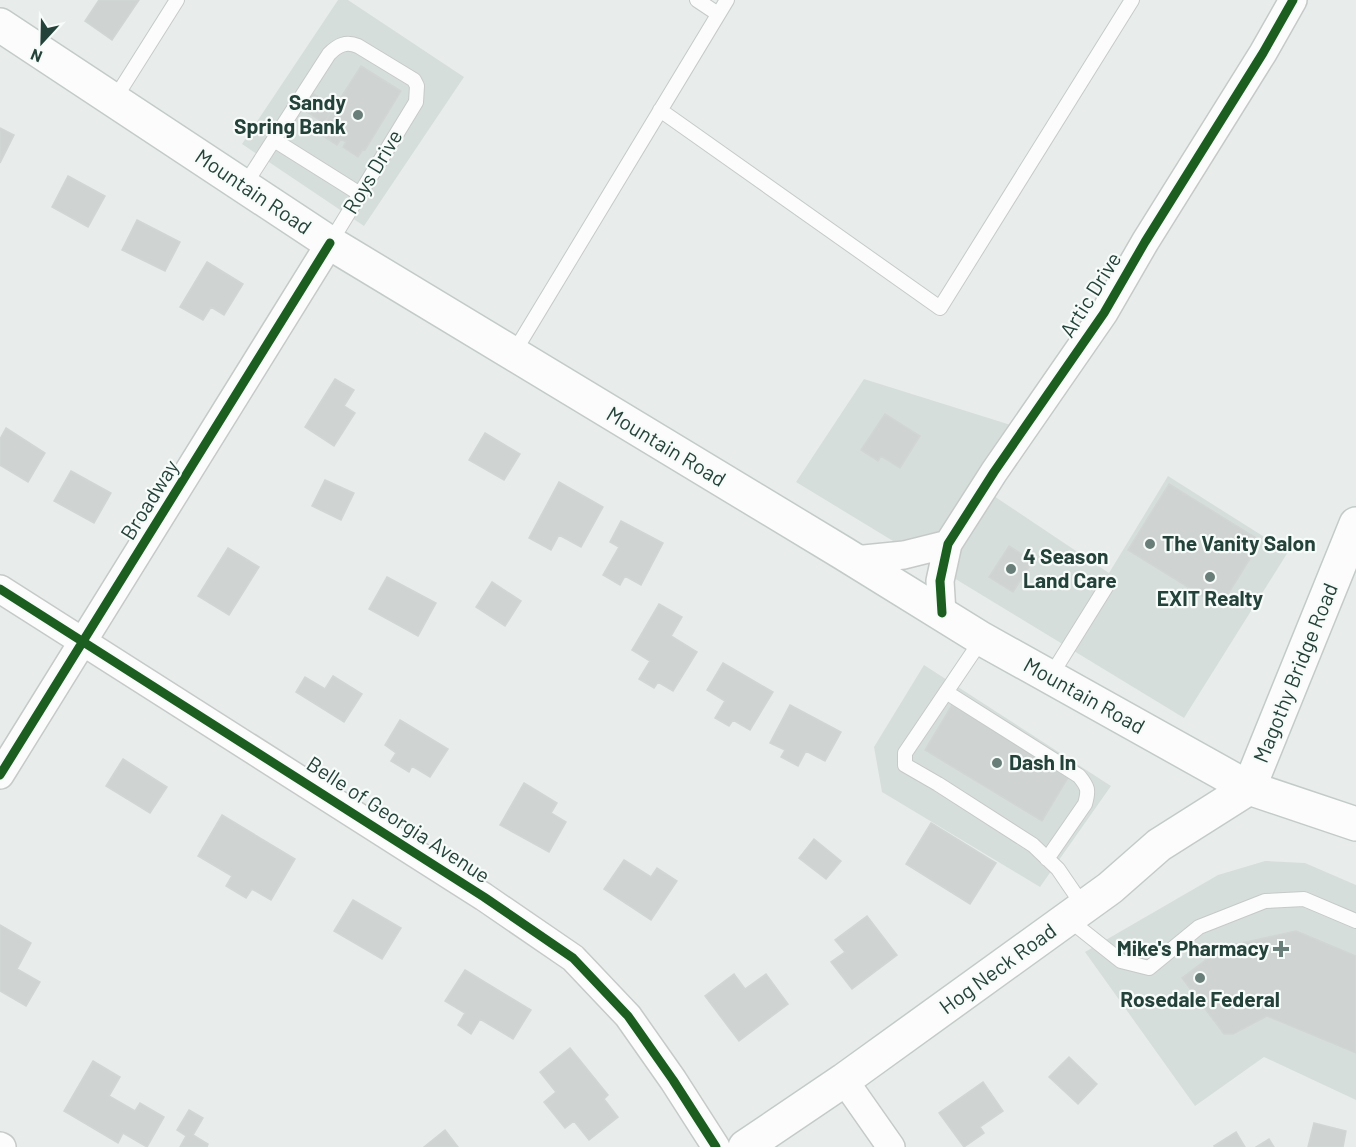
<svg xmlns="http://www.w3.org/2000/svg" width="1356" height="1147" font-family="Barlow,sans-serif">
<style>
.built{fill:#d6dedb}
.building{fill:#cfd4d2;stroke:#d1d6d4;stroke-width:1.5}
.lines{fill:none;stroke-linecap:round;stroke-linejoin:round}
.lane-casing{stroke:#c5cac8;stroke-width:16}
.street-casing{stroke:#c5cac8;stroke-width:30}
.secondary-casing{stroke:#c3cbc8;stroke-width:36}
.lane{stroke:#fcfcfc;stroke-width:14}
.street{stroke:#fcfcfc;stroke-width:27}
.secondary{stroke:#fcfcfc;stroke-width:33}
.cycleway-casing{stroke:#f7fbf9;stroke-width:13}
.cycleway{stroke:#1b5e20;stroke-width:9}
.poi-dot{fill:#697e78;stroke:#f7fbf9;stroke-width:2}
.labels{text-anchor:middle;stroke-width:4.5;stroke-linejoin:round;paint-order:stroke}
.poi-label{font-size:21px;font-weight:bold;fill:#24423a;stroke:#f7fbf9;text-anchor:start}
.street-label{font-size:21px;fill:#24423a;stroke:#f7fbf9}
</style>
<rect width="100%" height="100%" fill="#e8edeb"/>
<path class="built" d="M338,0h10l116,77 -100,149 -122,-82z
M864,379l150,47 -38,58 133,89 59,-97 120,76 -104,166 -388,-236z
M924,665l187,121 -71,101 -158,-95 -8,-45z
M1265,861l40,2 51,22v215l-92,-43 -69,49 -110,-154 133,-77z"/>
<path class="building" d="M99,0h40l-27,40 -27,-19z
M361,66l40,25 -36,59 -2,-1 -5,8 -15,-10 3,-5 -5,-3 -4,6 -19,-12z
M312,93l23,14 -11,16 -22,-14z
M0,128l14,7 -14,28z
M68,176l37,20 -17,31 -36,-20z
M137,220l43,22 -15,29 -43,-21z
M207,262l36,22 -19,31 -13,-8 -8,13 -23,-13z
M335,379l19,11 -10,16 11,7 -21,33 -29,-19z
M885,414l35,22 -20,32 -19,-12 -3,5 -17,-11z
M6,428l39,25 -17,29 -28,-17v-26z
M485,433l35,21 -16,26 -35,-20z
M71,471l40,22 -17,30 -40,-22z
M325,480l29,13 -13,27 -29,-14z
M559,482l44,25 -22,40 -22,-12 -8,15 -22,-12z
M1169,484l92,57 -41,66 -92,-57z
M621,521l42,22 -22,42 -16,-9 -5,9 -17,-10 16,-28 -9,-5z
M1009,546l24,15 -20,31 -24,-15z
M228,548l31,19 -30,48 -31,-19z
M387,577l49,26 -18,33 -49,-27z
M492,582l29,19 -16,25 -29,-19z
M659,604l23,13 -11,19 26,16 -24,39 -15,-9 -4,6 -15,-9 11,-18 -18,-11z
M723,663l50,29 -23,38 -17,-10 -4,6 -14,-8 10,-17 -18,-11z
M333,676l29,18 -18,28 -48,-30 9,-15 20,12z
M790,705l51,27 -16,29 -19,-10 -8,15 -17,-9 4,-7 -15,-7z
M952,705l117,71 -27,45 -117,-71z
M400,720l48,29 -18,28 -18,-11 -3,6 -18,-11 5,-8 -11,-8z
M123,759l44,28 -17,26 -44,-27z
M524,783l33,20 -6,10 15,9 -17,30 -49,-27z
M222,815l73,44 -24,41 -19,-11 -6,9 -20,-12 6,-10 -34,-20z
M931,823l65,40 -26,41 -64,-40z
M814,839l27,22 -15,18 -27,-21z
M624,860l27,17 6,-9 20,13 -26,39 -47,-31z
M353,900l48,28 -19,31 -48,-28z
M867,916l30,39 -45,34 -21,-27 14,-10 -10,-12z
M0,925l31,18 -14,26 23,13 -14,24 -26,-15z
M1296,931l60,25v97l-89,-37 -34,18h-9l-42,-56 41,-31z
M465,970l66,40 -18,29 -33,-20 -9,15 -13,-9 7,-12 -20,-12z
M734,974l11,15 21,-15 22,30 -49,37 -34,-45z
M570,1048l38,47 -4,4 14,18 -29,23 -15,-19 -9,7 -21,-26 12,-10 -16,-20z
M1069,1057l28,27 -19,20 -29,-27z
M93,1061l27,16 -11,19 26,15 5,-8 24,14 -17,30 -24,-14 -5,10 -54,-32z
M983,1082l20,29 -23,16 4,6 -20,14 -25,-34z
M189,1110l14,8 -10,17 15,9 -1,3h-27l6,-11 -9,-6z
M1314,1123l32,8 -3,16h-35z
M445,1130l13,17h-34z
M1236,1132l9,15h-30l-1,-1z
M1269,1139l5,8h-18z"/>
<g class="lines">
<defs>
<path id="lane" d="M697,0l21,14
M114,100l63,-100
M660,110l280,198 192,-308
M274,140l86,54
M244,186l85,-132c9,-9 17,-13 29,-8l56,34 3,6 -1,16 -86,141
M513,354l214,-354
M982,639l-77,114v12l33,19 95,61 25,24 26,38
M1050,677l56,-90
M946,692l133,84c9,11 10,14 6,28l-38,55
M1068,919l53,42 28,7 50,-41 66,-26 39,-2 52,22"/>
<path id="street" d="M854,560l50,-5 44,-11
M0,589l484,308 89,61 55,58 45,64 43,67
M942,613l-2,-32 8,-37 46,-72 110,-159 41,-71 118,-189 30,-53
M0,775l330,-532
M844,1080l47,67
M0,1146l2,1"/>
<path id="secondary" d="M0,25l330,218 513,310 139,86 267,149 107,36
M745,1147l99,-67 266,-192 49,-43 90,-57 107,-264"/>
</defs>
<use href="#lane" class="lane-casing"/>
<use href="#street" class="street-casing"/>
<use href="#secondary" class="secondary-casing"/>
<use href="#lane" class="lane"/>
<use href="#street" class="street"/>
<use href="#secondary" class="secondary"/>
<defs>
<path id="cycleway" d="M0,589l484,308 89,61 55,58 45,64 43,67
M942,613l-2,-32 8,-37 46,-72 110,-159 41,-71 118,-189 30,-53
M0,775l330,-532"/>
</defs>
<use href="#cycleway" class="cycleway-casing"/>
<use href="#cycleway" class="cycleway"/>
</g>
<g class="poi-dot">
<circle cx="358" cy="115" r="6"/>
<circle cx="1150" cy="544" r="6"/>
<circle cx="1011" cy="569" r="6"/>
<circle cx="1210" cy="577" r="6"/>
<circle cx="997" cy="763" r="6"/>
<path d="M1278 940h6v6h6v6h-6v6h-6v-6h-6v-6h6z"/>
<circle cx="1200" cy="978" r="6"/>
</g>
<g class="labels">
<g class="poi-label">
<text x="346" y="110" text-anchor="end">Sandy<tspan x="346" dy="24">Spring Bank</tspan></text>
<text x="1162" y="551">The Vanity Salon</text>
<text x="1023" y="564">4 Season<tspan x="1023" dy="24">Land Care</tspan></text>
<text x="1210" y="606" text-anchor="middle">EXIT Realty</text>
<text x="1009" y="770">Dash In</text>
<text x="1269" y="956" text-anchor="end">Mike's Pharmacy</text>
<text x="1200" y="1007" text-anchor="middle">Rosedale Federal</text>
</g>
<g class="street-label">
<text transform="translate(373 172) rotate(-59)" y="7">Roys Drive</text>
<text transform="translate(253 192) rotate(34)" y="7">Mountain Road</text>
<text transform="translate(1091 295) rotate(-58)" y="7">Artic Drive</text>
<text transform="translate(666 447) rotate(31)" y="7">Mountain Road</text>
<text transform="translate(150 500) rotate(-58)" y="7">Broadway</text>
<text transform="translate(1296 673) rotate(-68)" y="7">Magothy Bridge Road</text>
<text transform="translate(1084 696) rotate(29)" y="7">Mountain Road</text>
<text transform="translate(398 820) rotate(33)" y="7">Belle of Georgia Avenue</text>
<text transform="translate(998 969) rotate(-36)" y="7">Hog Neck Road</text>
</g>
</g>
<g transform="translate(42 42) rotate(202)" stroke="#f7fbf9" stroke-width="4.5" paint-order="stroke">
<path d="M0-4.5L10 22L0 15L-10 22Z" fill="#24423a"/>
<text y="-9" font-size="16" font-weight="bold" text-anchor="middle" fill="#24423a">N</text>
</g>
</svg>
